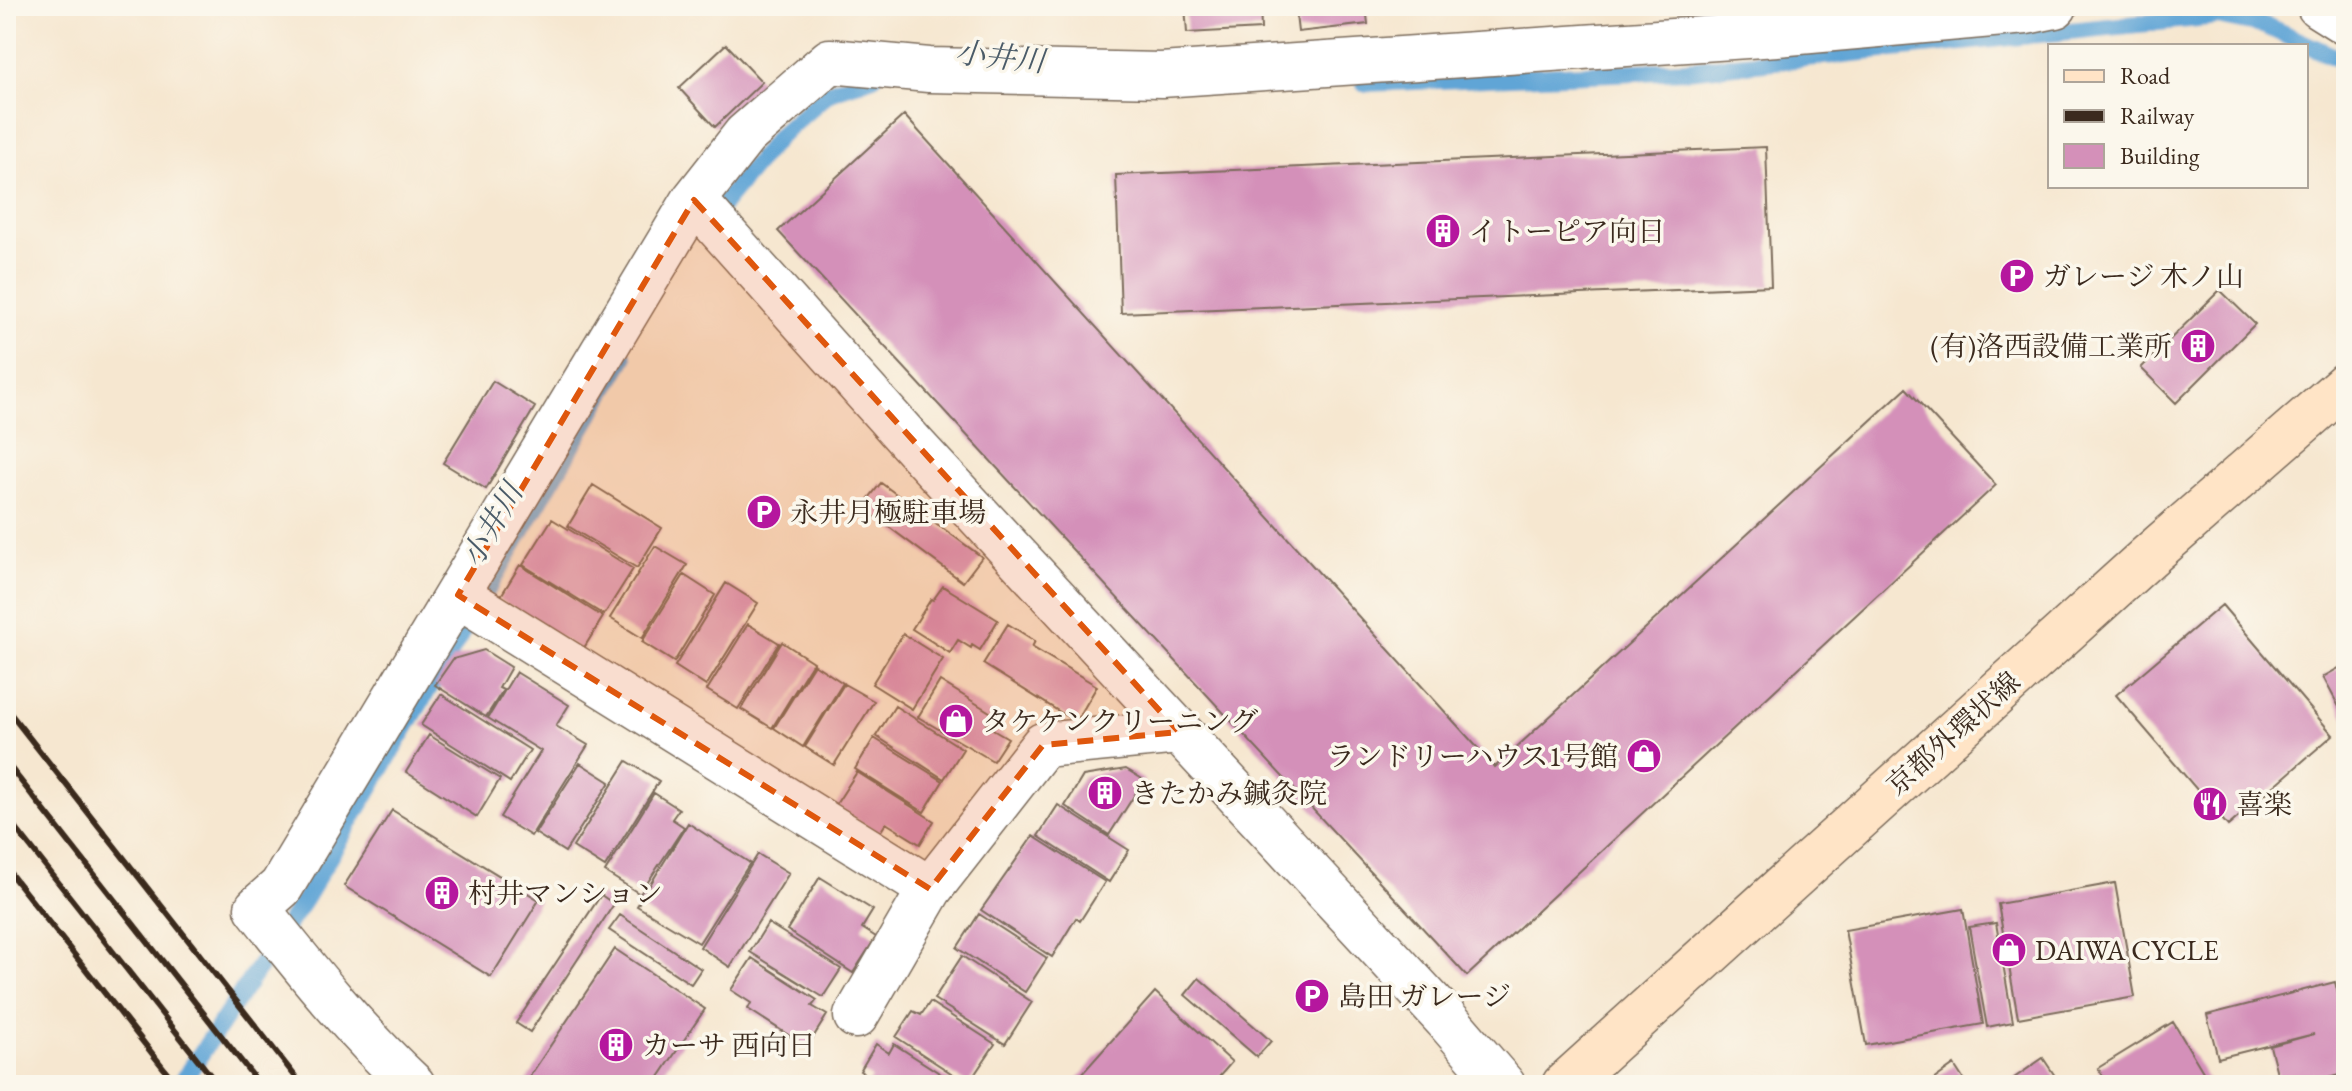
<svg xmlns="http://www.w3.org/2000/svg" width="2352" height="1091" font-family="'EB Garamond','Noto Serif JP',serif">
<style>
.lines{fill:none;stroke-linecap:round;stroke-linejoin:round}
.stream{stroke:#61a5d6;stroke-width:18}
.building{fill:#d490b9}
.minor-casing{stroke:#7c6c5c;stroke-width:47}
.secondary-casing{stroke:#7c6c5c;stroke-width:47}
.minor{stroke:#fff;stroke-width:44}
.secondary{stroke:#ffe4c6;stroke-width:44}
.rail{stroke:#3b2a1e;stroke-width:6}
.marked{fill:#df570d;fill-opacity:0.2;stroke:#df570d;stroke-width:6;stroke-dasharray:16 10;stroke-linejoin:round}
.labels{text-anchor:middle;stroke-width:7;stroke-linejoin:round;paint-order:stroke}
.poi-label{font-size:28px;fill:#3b2a1e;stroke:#fbf7ec;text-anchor:start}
.street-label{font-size:28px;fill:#3b2a1e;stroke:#fbf7ec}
.water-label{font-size:30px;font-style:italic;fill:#4a5b68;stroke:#fbf7ec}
</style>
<rect width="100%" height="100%" fill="#fbf7ec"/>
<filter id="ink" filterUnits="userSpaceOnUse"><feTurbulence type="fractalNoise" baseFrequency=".0125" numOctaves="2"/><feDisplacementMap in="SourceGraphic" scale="16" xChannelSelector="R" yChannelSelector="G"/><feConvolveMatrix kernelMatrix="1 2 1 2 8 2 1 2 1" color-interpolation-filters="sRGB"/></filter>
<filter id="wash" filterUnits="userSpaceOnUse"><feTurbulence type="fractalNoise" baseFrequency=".006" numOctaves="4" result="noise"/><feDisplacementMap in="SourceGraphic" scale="32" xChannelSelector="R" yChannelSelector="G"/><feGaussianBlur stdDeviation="1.8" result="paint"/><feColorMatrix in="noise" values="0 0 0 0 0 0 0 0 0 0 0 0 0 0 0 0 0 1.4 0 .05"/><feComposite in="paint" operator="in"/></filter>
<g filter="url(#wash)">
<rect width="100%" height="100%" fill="#f6e7d0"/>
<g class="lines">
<path class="stream" d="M1365,83l321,-13 531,-54 49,10 80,36
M709,220l69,-83 51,-45 44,-15
M180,1085l125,-187 319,-540"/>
</g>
<g id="blocks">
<path class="building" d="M1185,6h75l1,23 -74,4z
M1295,6h71l2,18 -70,8z
M726,44l36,38 -47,45 -36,-39z
M904,115l591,652 411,-379 90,97 -529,491 -689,-745z
M1766,147l5,139 -650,27 -5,-138z
M2220,290l35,34 -79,79 -35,-35z
M493,381l42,26 -49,82 -43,-26z
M881,483l101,74 -19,25 -101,-75z
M593,485l69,43 -25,40 -69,-42z
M552,519l81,50 -29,46 -81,-50z
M655,546l32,19 -45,73 -32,-20z
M520,565l83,52 -21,34 -83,-52z
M684,575l31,20 -41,67 -32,-20z
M726,583l32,20 -52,83 -31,-20z
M943,586l55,34 -18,30 -8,-5 -1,3 -13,-8 -8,13 -38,-24 19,-30 2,1z
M2222,605l111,130 -105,91 -112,-131z
M748,624l31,19 -41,66 -31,-19z
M1008,624l27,17 -3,6 65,39 -21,36 -93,-58z
M903,634l40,25 -31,50 -40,-25z
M782,642l31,20 -41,66 -31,-19z
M484,650l27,17 -12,21 4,2 -17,27 -51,-32 18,-26z
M814,664l29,19 -40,64 -29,-19z
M2346,664v56l-23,-43z
M516,672l53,33 -13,21 32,19 -57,91 -31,-19 41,-66 -53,-33z
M940,681l53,33 -7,11 22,13 -15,23 -75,-44z
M844,684l30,17 -40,64 -29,-18z
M441,694l89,56 -20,32 -89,-57z
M895,706l68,43 -19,30 -68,-43z
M429,735l71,44 -23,38 -71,-45z
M874,738l69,43 -19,31 -69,-43z
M627,761l32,20 -54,86 -32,-20z
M580,763l30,19 -45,70 -30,-19z
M1126,769l18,11 -35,55 -44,-29 18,-30z
M857,772l77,49 -14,23 -34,-21 -7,11 -44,-28z
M654,793l25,16 -7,10 12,8 -44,67 -35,-22z
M1058,805l71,45 -20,32 -71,-46z
M392,810l147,90 -48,77 -147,-91z
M688,823l62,40 -51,80 -62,-37z
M1033,836l72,46 -25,39 -4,-3 -24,39 -71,-47z
M758,854l31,19 -59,94 -30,-20z
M820,877l53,33 -11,18 14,9 -23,36 -66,-43z
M2115,883l20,114 -117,21 -20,-114z
M601,895l13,9 -84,128 -14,-9z
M1963,909l20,115 -117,21 -21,-115z
M979,914l68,44 -22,34 -68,-44z
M620,915l81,54 -10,15 -82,-54z
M768,923l73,46 -18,28 -73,-45z
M1996,923l17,99 -26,5 -18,-100z
M615,949l90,60 -48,71 7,5h-140z
M962,956l70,46 -27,42 -71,-45z
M752,958l65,42 -5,6 15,9 -20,32 -59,-38 3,-6 -20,-13z
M1199,978l72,63 -14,16 -72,-62z
M2335,982l11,45v46l-42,12h-24l-10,-39 44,-12 -96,24 -11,-43z
M1155,992l77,70 -20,23h-140z
M930,1002l65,42 -27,40 -72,-47 17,-26 8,4z
M2173,1022l38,63h-102l-11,-17z
M876,1044l13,9 5,-9 64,41h-86l-3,-2 3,-5 -12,-7z
M2043,1058l18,27h-57z
M1954,1065l13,20h-41z
M2346,1076v9h-30v-1z"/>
</g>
</g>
<g filter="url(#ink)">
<use href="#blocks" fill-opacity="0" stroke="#7c6c5c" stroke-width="2"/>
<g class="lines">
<defs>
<path id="minor" d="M2319,6l27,17
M694,200l222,248 530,571 57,66
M458,595l472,294
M856,1016l74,-127 113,-144 136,-13
M413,1085c-58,-54 -107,-115 -156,-177l24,-21 413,-687 51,-65 85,-74 99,9 232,5 616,-41 249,-22 29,-6"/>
<path id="secondary" d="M1564,1085l585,-529 197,-172"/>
</defs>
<use href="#minor" class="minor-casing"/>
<use href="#secondary" class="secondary-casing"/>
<use href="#minor" class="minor"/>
<use href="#secondary" class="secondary"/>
<path class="rail" d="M6,708l296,377
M6,762l254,323
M6,816l212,269
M6,868l171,217"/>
</g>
</g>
<path class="marked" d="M694,200l485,532 -136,13 -113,144 -472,-294z"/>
<defs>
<symbol id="building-disc" viewBox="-11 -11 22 22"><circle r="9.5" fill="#b5179e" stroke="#fbf7ec"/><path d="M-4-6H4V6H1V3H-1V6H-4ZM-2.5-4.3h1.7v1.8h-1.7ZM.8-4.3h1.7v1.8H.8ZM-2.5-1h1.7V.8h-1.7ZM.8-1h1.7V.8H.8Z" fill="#fff"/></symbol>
<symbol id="parking-disc" viewBox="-11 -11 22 22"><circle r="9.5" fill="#b5179e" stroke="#fbf7ec"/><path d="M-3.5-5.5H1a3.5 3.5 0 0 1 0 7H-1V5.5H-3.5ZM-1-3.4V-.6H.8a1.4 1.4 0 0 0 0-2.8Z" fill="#fff"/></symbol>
<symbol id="shop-disc" viewBox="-11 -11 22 22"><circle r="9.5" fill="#b5179e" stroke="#fbf7ec"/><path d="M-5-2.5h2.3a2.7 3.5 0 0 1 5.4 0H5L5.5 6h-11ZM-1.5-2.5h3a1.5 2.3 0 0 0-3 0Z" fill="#fff"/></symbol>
<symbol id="restaurant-disc" viewBox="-11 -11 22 22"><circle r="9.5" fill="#b5179e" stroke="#fbf7ec"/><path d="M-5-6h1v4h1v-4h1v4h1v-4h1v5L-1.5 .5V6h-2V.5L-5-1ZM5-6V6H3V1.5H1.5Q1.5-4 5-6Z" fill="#fff"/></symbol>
</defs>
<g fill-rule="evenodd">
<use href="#building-disc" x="1423" y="211" width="40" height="40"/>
<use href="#parking-disc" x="1997" y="256" width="40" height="40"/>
<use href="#building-disc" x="2178" y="326" width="40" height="40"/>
<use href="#parking-disc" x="744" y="492" width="40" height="40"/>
<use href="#shop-disc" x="936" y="701" width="40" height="40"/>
<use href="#shop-disc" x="1624" y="736" width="40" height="40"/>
<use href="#building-disc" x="1085" y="773" width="40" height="40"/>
<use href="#restaurant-disc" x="2190" y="784" width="40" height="40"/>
<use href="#building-disc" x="422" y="873" width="40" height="40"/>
<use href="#shop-disc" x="1989" y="930" width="40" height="40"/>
<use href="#parking-disc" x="1292" y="976" width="40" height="40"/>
<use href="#building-disc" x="596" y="1025" width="40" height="40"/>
</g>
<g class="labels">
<g class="poi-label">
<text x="1469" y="241">イトーピア向日</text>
<text x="2043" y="286">ガレージ 木ノ山</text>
<text x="2172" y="356" text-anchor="end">(有)洛西設備工業所</text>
<text x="790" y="522">永井月極駐車場</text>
<text x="982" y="731">タケケンクリーニング</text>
<text x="1618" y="766" text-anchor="end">ランドリーハウス1号館</text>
<text x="1131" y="803">きたかみ鍼灸院</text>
<text x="2236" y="814">喜楽</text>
<text x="468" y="903">村井マンション</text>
<text x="2035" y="960">DAIWA CYCLE</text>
<text x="1338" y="1006">島田 ガレージ</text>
<text x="642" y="1055">カーサ 西向日</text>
</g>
<g class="street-label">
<text transform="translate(1953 733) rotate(-42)" y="10">京都外環状線</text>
</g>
<g class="water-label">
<text transform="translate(1000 57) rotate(6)" y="10">小井川</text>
<text transform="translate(492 525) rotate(-60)" y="10">小井川</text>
</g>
</g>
<rect width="2352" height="1091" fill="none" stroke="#fbf7ec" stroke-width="32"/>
<rect x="2048" y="44" width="260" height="144" fill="#fbf7ec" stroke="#aea59a" stroke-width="2"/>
<rect x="2064" y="70" width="40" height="12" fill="#ffe4c6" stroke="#aea59a" stroke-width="2"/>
<text x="2120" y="84" font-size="24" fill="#3b2a1e">Road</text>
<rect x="2064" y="110" width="40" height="12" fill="#3b2a1e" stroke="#aea59a" stroke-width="2"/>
<text x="2120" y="124" font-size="24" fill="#3b2a1e">Railway</text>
<rect x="2064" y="144" width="40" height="24" fill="#d490b9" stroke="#aea59a" stroke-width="2"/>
<text x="2120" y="164" font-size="24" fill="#3b2a1e">Building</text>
</svg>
